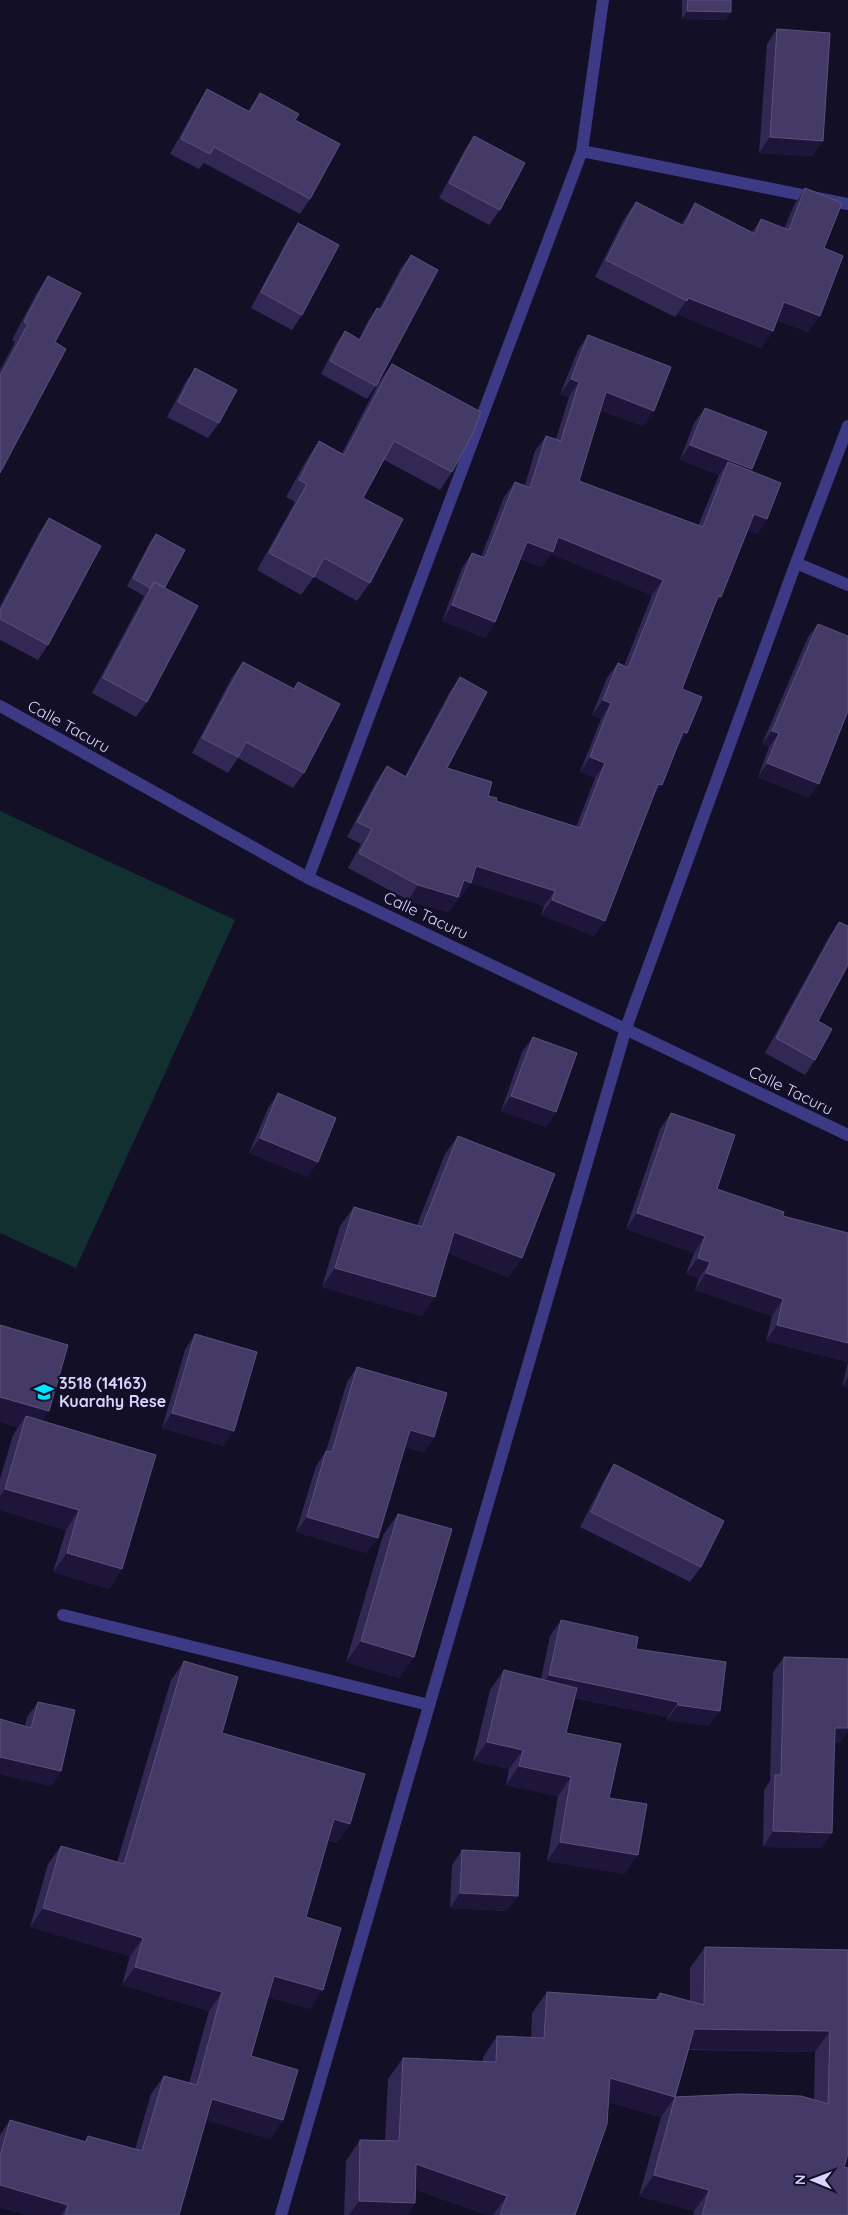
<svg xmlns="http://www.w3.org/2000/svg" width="848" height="2215" font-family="Quicksand,sans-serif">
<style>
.green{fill:#12302f}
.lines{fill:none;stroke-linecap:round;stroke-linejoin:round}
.minor{stroke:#3d3a85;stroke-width:12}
.wall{fill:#312854;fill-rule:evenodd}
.shaded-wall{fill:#1d163a}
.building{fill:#433a66;stroke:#5a527e;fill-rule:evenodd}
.labels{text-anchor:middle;stroke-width:4.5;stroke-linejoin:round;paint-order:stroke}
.street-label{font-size:16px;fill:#d9d4ff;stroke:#130f26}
.poi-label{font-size:16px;font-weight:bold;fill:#d9d4ff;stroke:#130f26;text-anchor:start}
</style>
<rect width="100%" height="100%" fill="#130f26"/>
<path class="green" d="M0,811l235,109 -159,348 -76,-35z"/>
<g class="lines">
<path class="minor" d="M582,151l266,53
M796,563l52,22
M0,706l308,172 540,257
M308,878l274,-727 21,-151
M63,1615l366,90
M281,2215l345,-1187 170,-465 52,-137"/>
</g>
<path class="wall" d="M682,0h49l-5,20 -44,-1z
M777,29l46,112 -11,15 -53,-3 8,-109z
M207,89l41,22 12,-18 35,27 15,79 -10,15 -96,-51 -5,6 -29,-15 27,-49z
M474,136l26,74 -11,15 -50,-27 25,-47z
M805,188l19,60 -16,84 -31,-12 -4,11 -12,17 -84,-34 -2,3 -80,-40 29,-58 12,-17 45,23 3,-5 11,-17 57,29 9,-13 23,10 10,-24z
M298,223l4,92 -10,15 -41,-22 37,-70z
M411,255l-35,131 -9,13 -46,-25 15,-30 9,-13 14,8 9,-18 9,-13 2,1 22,-41z
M48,276l7,66 -55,131v-103l15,-28 -3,-2 24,-46z
M588,335l55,91 -43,-16 -21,71 119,45 21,-51 -39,-15 14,-37 11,-15 47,61 -1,2 16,48 -10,15 -9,-4 -34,78 -32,81 5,44 -11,16 -24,50 -47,122 -11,15 -53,-21 3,-9 -73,-23 -11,15 -1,-1 -11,15 -40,-12 -60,-32 13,-24 -14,-7 29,-55 11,-16 18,10 44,-83 11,-16 -13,91 49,33 80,26 19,-49 -15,-6 21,-53 -9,-4 15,-37 11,-15 6,3 28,-71 -101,-41 -9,13 -22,-8 -25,63 -10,16 -43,-17 20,-53 10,-15 9,4 23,-60 11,-15 10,3 10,-34 11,-15 10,3 13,-42 -9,-3 18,-44z
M392,364l60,108 -12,18 -56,-30 -21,38 7,85 -13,18 -43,-24 -13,18 -44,-25 38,-68 -9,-5 21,-38 12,-18 23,12 37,-71z
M195,368l24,55 -11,15 -41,-21 18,-34z
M49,518l-1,127 -10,15 -38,-20v-34l39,-73z
M156,534l9,53 -18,115 -11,15 -44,-24 52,-97 -17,-10 23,-44z
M818,624l-9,174 -51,-21 11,-30 -7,-3 46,-107z
M243,662l50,27 5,-7 6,91 -11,15 -55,-30 -10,15 -36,-20 40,-76z
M839,922l-21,99 -3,39 -10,15 -40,-22 64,-116z
M533,1037l23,75 -10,15 -45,-16 21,-59z
M278,1093l40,69 -11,15 -58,-24 19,-45z
M671,1113l46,76 66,27 65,17v155l-6,-2 6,-24 -82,-21 6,-25 -77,-26 4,-12 -13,-4 8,-21 -68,-24 34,-100z
M458,1136l64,122 -14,19 -60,-24 -26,63 -100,-29 18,-61 14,-19 63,18 28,-71z
M0,1325l42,96 80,148 -13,20 -56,-17 13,-42 -66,-20v-31l13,-44 5,-8 -18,-5z
M195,1334l39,97 -11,15 -61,-18 23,-78z
M357,1367l77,70 -10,15 -19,-5 -38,106 -71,-21 20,-66 10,-15 21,-69z
M614,1464l87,103 -11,15 -110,-55 24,-47z
M398,1514l16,143 -15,21 -53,-16 37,-127z
M561,1620l75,29 73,77 -42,-6 1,-3 -93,-19 -9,35 43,65 16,76 -78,-13 11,-65 -52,-11 3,-16 -36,-8 17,-71 14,-20 37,9 9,-43z
M784,1657l56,86h-5l-13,105 -59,-1 1,-57 6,-9 3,-109z
M184,1661l38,72 128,91 -13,19 -9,-3 -22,77 4,92 -42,-12 -17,59 32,64 -13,19 -64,-19 -27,95h-152l-27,-8v-72l10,-15 74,22 4,-6 47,13 16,-55 13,-18 25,7 20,-72 -87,-26 8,-29 -100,-29 18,-63 13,-18 56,16 54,-182z
M38,1702l23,69 -10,15 -51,-12v-55l25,7 2,-9z
M462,1850l45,61 -57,-3 2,-43z
M705,1947l143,3 -4,217 4,48h-155l1,-4 -55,-15 22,-79 -53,-15 -33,113h-87l-72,-25 -1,13 -8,12h-63l2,-54 14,-21h25l3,-61 15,-21 80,4v-5l14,-21 34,2 1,-25 15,-21 108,7 5,-6 30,8v-33zM689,2050l126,2 -1,48 -139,-3z"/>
<path class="shaded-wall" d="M687,11l44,1 -5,8 -44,-1z
M770,137l53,4 -11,15 -53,-3z
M688,298l85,33 -12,17 -84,-34z
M784,302l36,14 -12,16 -35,-14z
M571,379l8,3 -10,15 -9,-3z
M606,392l48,19 -11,15 -48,-18z
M690,445l62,24 -10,15 -14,-22 -9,13 -39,-15z
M754,514l13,5 -10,15 -13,-5z
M558,537l105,43 -11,15 -101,-41 -9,13 -26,-10 11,-15z
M718,596l3,1 -10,16z
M452,605l43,17 -10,16 -43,-17z
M603,700l8,3 -10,16 -9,-4z
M772,731l7,2 -10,14 -7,-3z
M683,732l4,1 -11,16z
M590,757l15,6 -10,15 -15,-6z
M767,763l52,21 -10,14 -51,-21z
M658,784l4,1 -11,15z
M476,866l79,25 -11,15 -73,-23 -11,15 -7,-3 11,-15z
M418,885l40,12 -10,15 -40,-12z
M552,900l53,21 -11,15 -53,-21z
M511,1096l45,16 -10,15 -45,-16z
M260,1138l58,24 -11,15 -58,-24z
M637,1213l68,23 -11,17 -68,-24z
M454,1232l68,26 -14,19 -67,-27z
M698,1258l12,4 -11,16 -13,-4z
M335,1268l100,29 -13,19 -100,-29z
M706,1273l77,26 -11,17 -77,-26z
M777,1325l71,18v19l-82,-21z
M848,1377v11l-6,-2z
M0,1397l49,14 -15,21 -8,-16 -8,11 -18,-5z
M172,1413l62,18 -11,15 -61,-18z
M410,1430l24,7 -10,15 -25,-7z
M5,1489l74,21 -13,20 -66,-20v-14z
M307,1517l71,21 -11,15 -71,-21z
M67,1553l55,16 -13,20 -56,-17z
M361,1641l53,16 -15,21 -53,-16z
M549,1675l129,27 -10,15 -129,-27z
M678,1705l42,6 -11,15 -42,-6z
M835,1728h13v3l-8,12h-15z
M487,1742l36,8 -14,19 -36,-8z
M0,1757l61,14 -10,15 -51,-12z
M519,1766l52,11 -13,19 -52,-11z
M334,1819l16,5 -13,19 -16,-5z
M773,1831l59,2 -10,15 -59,-1z
M560,1842l78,13 -13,19 -78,-13z
M460,1893l58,3 -11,15 -57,-3z
M43,1908l100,30 -13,18 -100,-29z
M135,1967l87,25 -13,19 -87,-26z
M274,1976l49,14 -13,19 -49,-14z
M694,2029l136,2 -15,21 -135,-3z
M610,2078l65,19 -14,20 -66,-18z
M212,2099l71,21 -13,19 -71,-21z
M416,2164l91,32 -14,19h-5l-86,-30z
M654,2175l55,15 -15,21 -55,-15z
M0,2185l68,20 -7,10h-34l-27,-8z
M359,2201l56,2 -8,12h-58z"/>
<path class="building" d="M688,0h43v12l-44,-1z
M777,29l53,4 -7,108 -53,-4z
M207,89l43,23 10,-19 39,21 -4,6 45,24 -30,55 -96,-52 -4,7 -29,-15z
M474,136l51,27 -25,47 -51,-27z
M805,188l37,15 -18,45 19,8 -23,60 -36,-14 -11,29 -85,-33 -1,3 -81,-41 30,-58 48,24 11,-23 60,31 6,-15 28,11z
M298,223l41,22 -37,70 -41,-23z
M411,255l27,15 -62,116 -46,-25 15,-30 15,9 17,-32 4,2z
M48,276l33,17 -26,49 11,7 -66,124v-97l28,-52 -4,-2z
M588,335l83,32 -17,44 -48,-19 -27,89 124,46 25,-65 53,21 -14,36 -13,-5 -33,83 -3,-1 -36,93 20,8 -15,36 -4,-1 -21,53 -4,-1 -53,137 -53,-21 3,-9 -79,-25 -5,17 -7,-3 -6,17 -40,-12 -59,-32 13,-24 -15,-7 30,-56 19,11 54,-100 27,15 -40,76 45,14 -4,14 9,2 -1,3 84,27 25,-65 -15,-6 21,-54 -8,-3 15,-37 10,5 35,-88 -105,-43 -5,15 -26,-10 -32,80 -43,-17 20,-52 13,5 30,-76 15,6 16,-52 15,5 18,-59 -8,-3z
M392,364l89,48 -9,23 -20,37 -58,-31 -31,57 40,21 -33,64 -46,-25 -10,19 -45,-24 38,-69 -8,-4 20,-39 25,14z
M195,368l42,22 -18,33 -41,-21z
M705,408l62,24 -15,37 -62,-24z
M49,518l52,28 -53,99 -48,-26v-8z
M156,534l29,16 -20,37 -11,-5 -4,6 -17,-10z
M154,582l44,24 -51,96 -44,-24z
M818,624l30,12v75l-29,73 -52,-21 12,-30 -7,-2z
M243,662l51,27 4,-7 42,22 -36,69 -58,-31 -8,15 -36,-19z
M839,922l9,4v39l-30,56 14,8 -17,31 -39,-22z
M533,1037l44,16 -21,59 -45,-16z
M278,1093l58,25 -18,44 -58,-24z
M671,1113l64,22 -18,54 67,23 -1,4 65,17v110l-71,-18 6,-26 -77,-26 4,-11 -12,-4 7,-22 -68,-23z
M458,1136l97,38 -33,84 -68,-26 -19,65 -100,-29 19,-61 68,20z
M0,1325l68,20 -19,66 -49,-14z
M195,1334l62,18 -23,79 -62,-18z
M357,1367l90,26 -13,44 -24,-7 -32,108 -71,-21 19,-66 6,1z
M26,1416l130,39 -34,114 -55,-16 12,-43 -74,-21z
M614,1464l110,57 -23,46 -110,-55z
M398,1514l54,15 -38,128 -53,-16z
M561,1620l77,17 -2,12 90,13 -6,49 -42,-6v-3l-129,-27z
M784,1657l64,2v69h-13l-3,105 -59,-2 2,-56h6z
M184,1661l54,16 -16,56 143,41 -15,50 -16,-5 -28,98 35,11 -18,62 -49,-14 -23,80 47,14 -15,50 -71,-21 -33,116h-114l3,-10 -68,-20v-29l10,-36 76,22 2,-6 54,15 22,-75 33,9 25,-93 -87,-25 8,-29 -100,-30 18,-62 63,18z
M504,1670l73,18 -11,45 55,11 -12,54 38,6 -9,51 -78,-13 11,-65 -52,-11 4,-16 -36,-8z
M38,1702l37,8 -14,61 -61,-14v-38l31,9z
M462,1850l58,3 -2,43 -58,-3z
M705,1947l143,3v204l-4,13 4,1v47h-146l7,-25 -55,-15 21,-78 -65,-19 -3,46 -32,91h-75l7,-19 -91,-32 -1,39 -56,-2 1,-61 39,1 4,-83 93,4 1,-26 47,2 3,-46 111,8 2,-7 44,12zM694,2029l136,2 -2,73 -27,-8 -62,-2 -64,3z"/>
<defs>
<symbol id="school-bare" viewBox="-9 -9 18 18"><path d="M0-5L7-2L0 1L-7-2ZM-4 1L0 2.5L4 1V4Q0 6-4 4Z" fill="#00e5ff" stroke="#130f26" stroke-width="2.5" paint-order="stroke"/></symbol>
</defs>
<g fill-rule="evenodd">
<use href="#school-bare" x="30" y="1378" width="28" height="28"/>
</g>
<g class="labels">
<g class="street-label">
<text transform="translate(69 726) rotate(29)" y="6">Calle Tacuru</text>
<text transform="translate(426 915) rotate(25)" y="6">Calle Tacuru</text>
<text transform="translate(791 1090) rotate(26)" y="6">Calle Tacuru</text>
</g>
<g class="poi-label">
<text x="59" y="1389">3518 (14163)<tspan x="59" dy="18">Kuarahy Rese</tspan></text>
</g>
</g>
<g transform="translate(813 2180) rotate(271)" stroke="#130f26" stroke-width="4" paint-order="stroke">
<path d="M0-4L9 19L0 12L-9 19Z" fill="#d9d4ff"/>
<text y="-8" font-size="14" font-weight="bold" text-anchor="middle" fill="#d9d4ff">N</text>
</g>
</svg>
